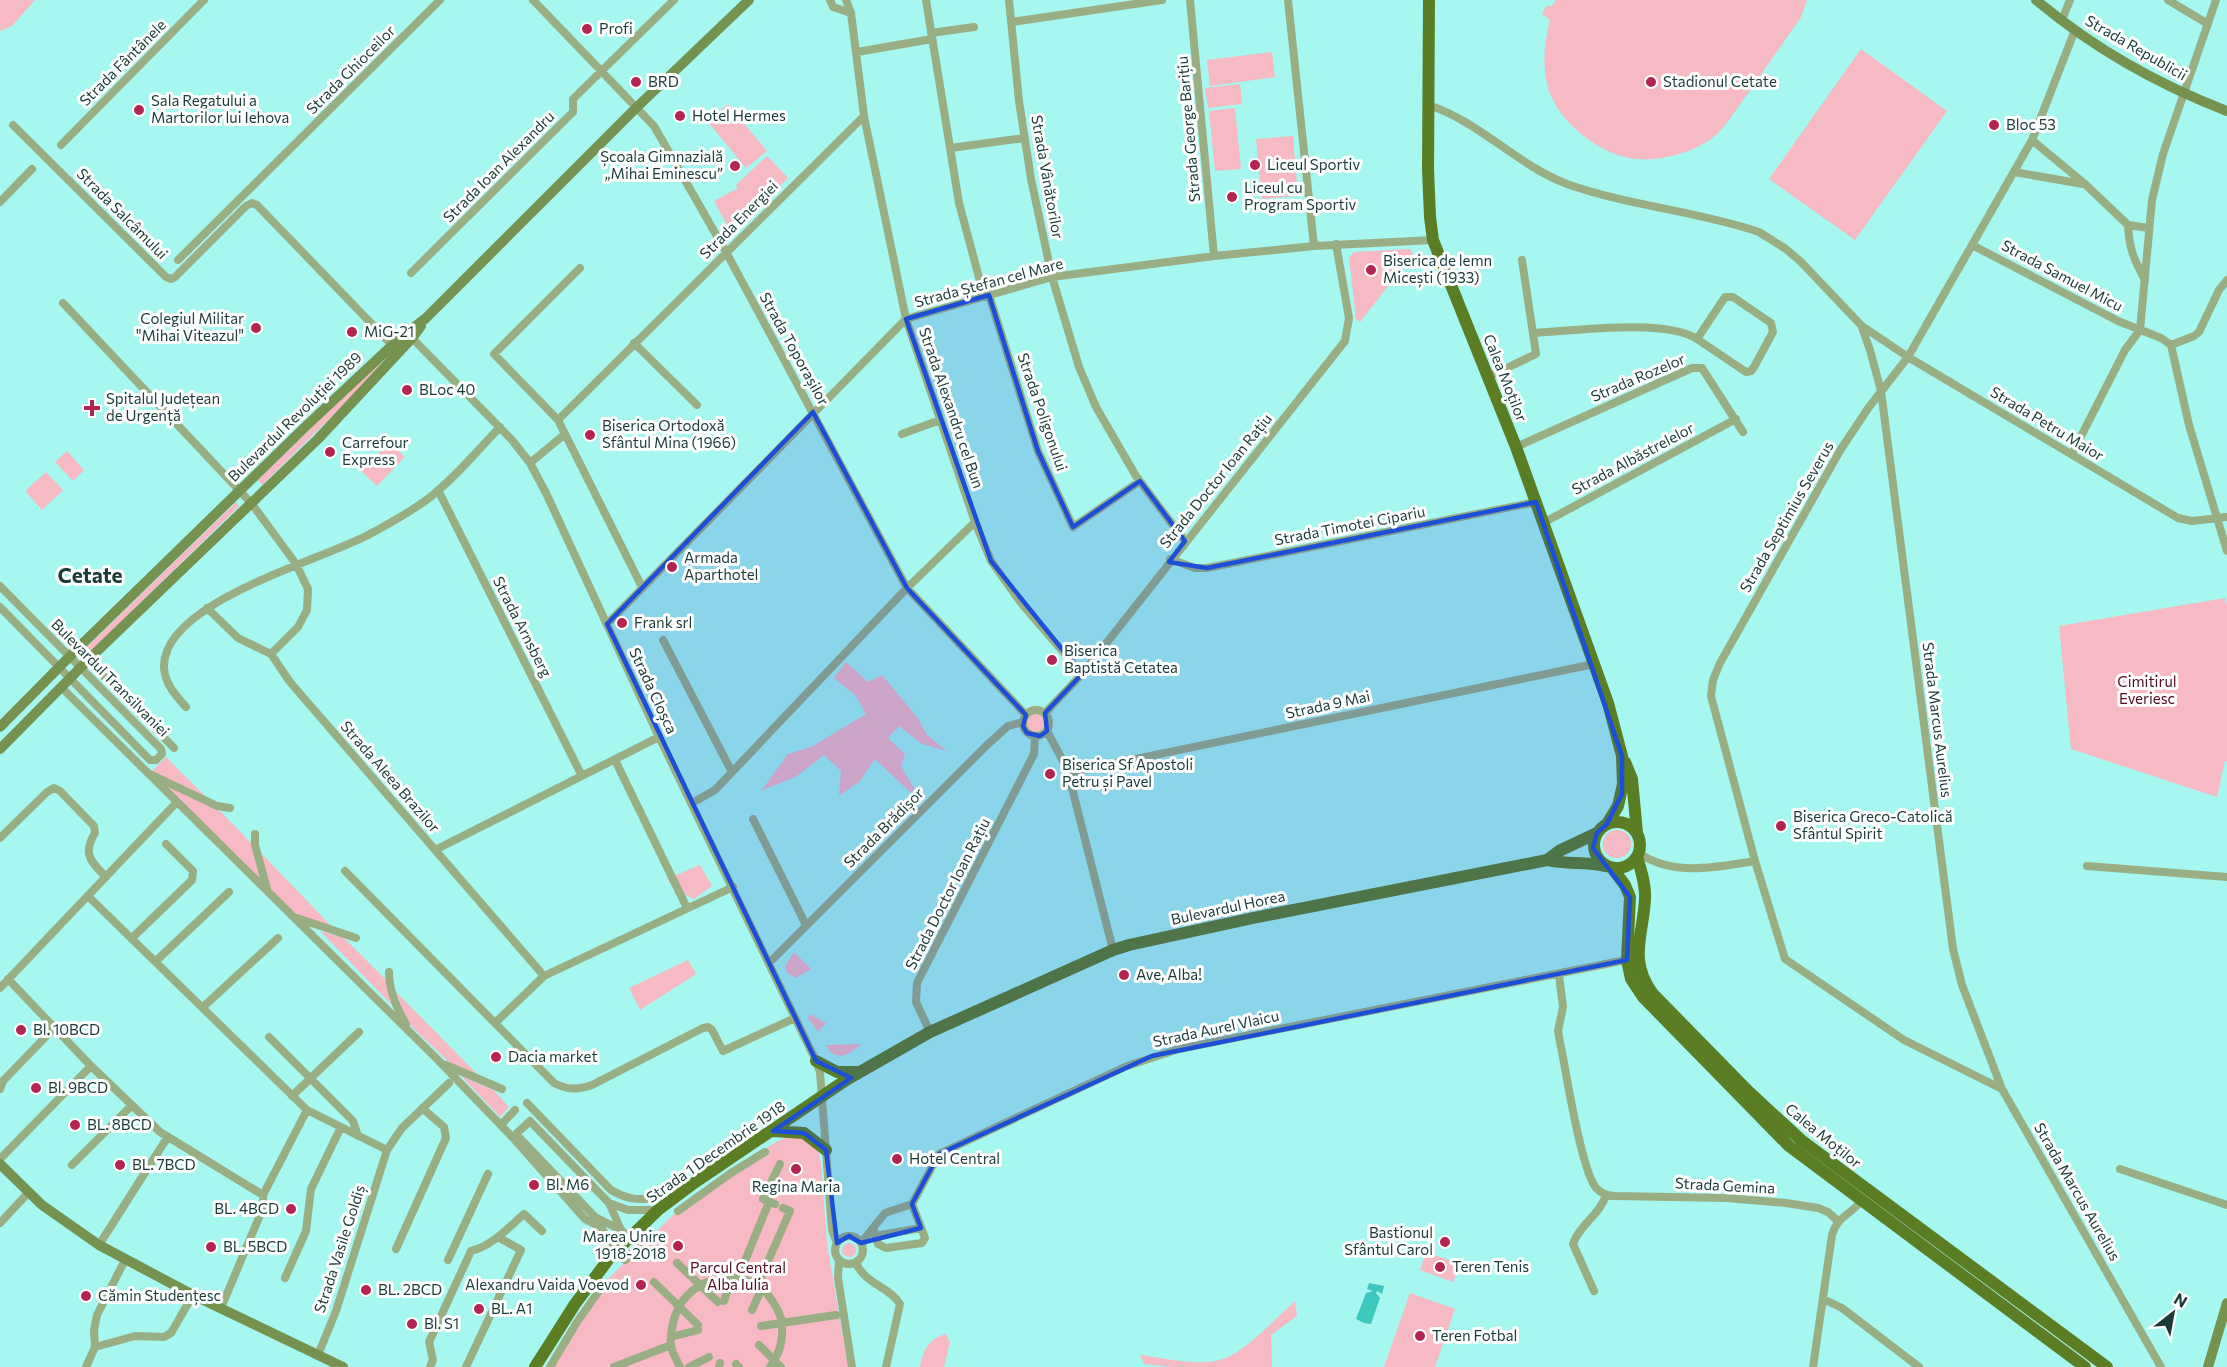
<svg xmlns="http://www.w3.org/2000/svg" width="2227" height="1367" font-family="Commissioner,sans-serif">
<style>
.green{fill:#f7b9c3}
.water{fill:#3ec7bd}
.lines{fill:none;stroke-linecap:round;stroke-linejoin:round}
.street{stroke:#99ae82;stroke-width:8}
.secondary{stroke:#75924f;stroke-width:10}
.primary{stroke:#5b7d23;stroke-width:12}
.marked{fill:#1d4ed8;fill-opacity:0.2;stroke:#1d4ed8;stroke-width:4.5;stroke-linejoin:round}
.poi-dot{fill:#b42452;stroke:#fff;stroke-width:2}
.labels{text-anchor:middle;stroke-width:6;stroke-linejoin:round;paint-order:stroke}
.poi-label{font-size:15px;fill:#1a3c39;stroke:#fff;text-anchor:start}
.street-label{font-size:15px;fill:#1a3c39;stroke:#fff}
.park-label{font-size:15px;fill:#530a22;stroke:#fff}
.district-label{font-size:21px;font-weight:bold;fill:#1a3c39;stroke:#fff}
</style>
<rect width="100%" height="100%" fill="#a6f7ef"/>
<path class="green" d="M0,0h35l-23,26 -12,5z
M1556,0h251l-6,17c-18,26 -37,53 -55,79 -11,14 -20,32 -35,43 -20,14 -50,22 -74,20 -35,-2 -79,-37 -89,-71 -6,-24 -4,-44 2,-68l-8,-6 5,-9 4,2z
M1861,49l86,62 -92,129 -86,-61z
M1272,52l3,25 -65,9 -3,-26z
M1240,84l2,20 -34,4 -3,-20z
M728,104l39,47 -21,17 -39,-47z
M1235,108l6,61 -26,2 -6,-60z
M1293,136l5,60 -36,3 -6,-60z
M767,156l21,22 -52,51 -8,-2 -14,-26 24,-13 -2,-3z
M1410,249l3,5 -53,68 -4,-3 -7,-61 5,-6z
M379,362l4,4 -121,119 -4,-5z
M390,442l15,15 -28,29 -16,-15z
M67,451l17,19 -11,11 -18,-19z
M46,472l17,18 -21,20 -17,-19z
M236,502l3,4 -148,145 -4,-4z
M2225,598l2,8v155h-2l-8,36 -146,-48 -12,-123z
M846,662l22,20 14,-7 35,42 10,18 20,16 -25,-7 -23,-18 -11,12 17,16 -4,12 14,24 -5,2 -35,-33 -15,22 -21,15 2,-25 -17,-16 -27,21 -36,15 27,-37 23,-7 55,-33 -11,-19 -21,-17z
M1027 723a9 9 0 1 1 18 0a9 9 0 1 1-18 0Z
M166,757l41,41 -55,-27z
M164,784l57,28 31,32 8,36z
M1603 844a14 14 0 1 1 28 0a14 14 0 1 1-28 0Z
M260,852l74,77 -37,-14 -28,-27z
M700,865l12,21 -18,13 -19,-9 -8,-11z
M320,931l24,7 41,41 9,28z
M794,952l17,17 -15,9 -9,-5 -2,-7z
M688,960l8,14 -56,36 -11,-22z
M396,992l86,87 -30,-14 -40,-38 -8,-12z
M810,1014l16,9 -8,9 -10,-14z
M862,1044c-11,8 -19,17 -32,8l-4,-7z
M461,1076l32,14 16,17 -9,10z
M789,1136l12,1 17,13 3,14 6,80 21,123h-300l53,-81 78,-77 47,-35 50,-32z
M842 1250a7 7 0 1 1 14 0a7 7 0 1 1-14 0Z
M1426,1252l34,12 -7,18 -33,-12z
M1410,1293l45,16 -20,58h-51z
M1295,1301l2,15 -26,19 1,32h-99l-29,-3 -4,-9c26,3 58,12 83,4 22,-7 54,-42 72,-58z
M946,1334l4,8 -6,25h-24c3,-17 8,-28 26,-33z"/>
<path class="water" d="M1369,1283l15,3 -2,8 -5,-3 -1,2 4,5 -9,26 -7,-1 -8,-4 10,-26 7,-2 -6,-2z"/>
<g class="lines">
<path class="street" d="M533,0l121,126 72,126 181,336 119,127
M830,0l3,7 18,6
M846,0l5,13 13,103 42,203 69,203 16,39 30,42 61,71
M926,0l33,203 25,93
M1009,0l10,101 12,78 21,98 27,90 17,40 40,69 49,65
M1190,0l24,256
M1288,0l26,246
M2168,0l40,24
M2062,20l8,-20
M1012,22l150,-22
M931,33l43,-6
M857,52l75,-13
M1428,105c51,16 89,60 139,79 62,22 130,27 192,48l27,17 15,13 60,63 9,25 11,41 72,558 9,36 40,104 159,278
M13,125l153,152 5,2 4,-2 71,-71 6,-3 5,2 137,142
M2032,140l53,44 43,41 21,3
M61,145l143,-145
M951,148l73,-10
M2014,172l69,12
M0,202l32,-33
M2128,225c1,23 6,35 17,55
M1972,245l146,76 43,17 10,7 18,80 38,126
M178,260l262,-260
M580,268l-86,86 64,66 84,167
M411,273l162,-161v-13l101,-99
M989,295l49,156 35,76 67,-46
M63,303l189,201 44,60 12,25 -1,21 -9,17 -27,27
M1862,326l46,31 270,161 14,3 35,-4
M2140,330l12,-130 11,-46 53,-154
M1533,333c39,-2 133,-15 164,6l49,33 5,-1 3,-4 19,-35 -2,-9 -38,-26h-8l-28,42
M409,335l103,105 18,23 16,30 113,244 157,324 4,11 12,158 5,13
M634,343l63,62
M2171,345l23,-9 5,-4 20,-42 8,-10
M1488,377l48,-23 -14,-94
M558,420l306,-304
M902,434l38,-14
M1516,447l176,-79h10l41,64
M2072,454l53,-104 15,-20
M530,463l35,-29
M438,490l144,286
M1543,523l193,-104
M1170,559l25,9h12l329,-66
M0,586l161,163 1,5 -6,6h-6l-150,-153
M207,608l31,30 33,16 19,28 254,294
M607,624l299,-305 146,-42 162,-21 100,-10 119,-6
M663,640l69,132
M88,660l86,88
M61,687l377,373 77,80 70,79 17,9
M186,707c-10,-11 -21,-23 -22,-39 -3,-66 159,-108 206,-134 20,-11 41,-22 59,-36 26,-20 48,-47 71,-71
M1023 723a13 13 0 1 1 26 0a13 13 0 1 1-26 0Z
M1045,713l37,-39 263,-333 4,-23 -13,-74
M1047,731l17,32 7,21 42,166
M615,760l72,148
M1068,773l526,-109
M152,775l65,31 13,2
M692,803l23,-13 192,-202 68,-66
M753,819l53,106
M255,834v11l12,44
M0,838l47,-46 7,-4 6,3 34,35 1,7c-13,21 -4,29 11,44
M435,850l224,-113
M1639,853c34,24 77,14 116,8
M2087,866l140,11
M345,871l209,212c14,7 23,7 38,2l111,-57 5,-1 4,3 11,21 72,-33
M88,896l219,214 80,40
M297,918l59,20
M132,938l60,-58 1,-9 -27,-27
M156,961l73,-69
M770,962l217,-217 21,-19 15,-4
M389,972c0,18 8,37 17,52
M1559,975l4,32 -5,24 2,11c6,28 21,130 37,147 5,5 10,6 17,7l112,2 60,5 32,5 10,4 10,9
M8,979l83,87 69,66 103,63
M0,988l177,-186
M203,1007l75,-69
M495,1023l49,-47 189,-89
M930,1032l-14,-30 1,-19 117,-229 1,-18
M269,1037l84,84 5,15
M446,1065l56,24
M0,1089l3,-8 51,-53
M2002,1089l-98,-49 -119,-81 -30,-98 -44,-165 2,-16 7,-17 121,-214 28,-42 39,-50 124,-217 43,-110
M292,1096l67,-64
M527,1103l84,87c14,8 25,11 41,8
M501,1125l14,-15
M0,1159l91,-93
M72,1165l59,-59
M2120,1169l107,36
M609,1203l12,27
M775,1204l-12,-5 17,-35
M678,1211l53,-38 34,-21
M597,1218l24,12 8,7
M0,1223l28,-30
M873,1228l5,16 8,4 36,-5 3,-5 -13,-34
M875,1236l46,-8
M835 1250a14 14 0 1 1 28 0a14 14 0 1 1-28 0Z
M861,1243l24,-30 27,-9 27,-50 188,-88 52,-17 452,-90
M99,1245l68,-107
M396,1249l50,-111 -2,-11 -22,-19
M611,1256l-6,-22 -9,-16 -80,-84 14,-13 79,82 19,7h30
M448,1260l40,-86
M625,1260l27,-26
M839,1260l-1,18 14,89
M677,1263l41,39
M856,1263c10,22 33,23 44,41l-14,63
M285,1278l21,-47 5,-42 30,-62
M738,1278l31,-76
M654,1282l44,43
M758,1284l32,-73 -7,-3
M1594,1291l-21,-47c6,-19 27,-29 33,-49
M1823,1299l19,9 77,59
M724,1301l8,-23
M221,1308l42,-100v-13l44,-85
M752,1310l10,-22
M761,1326l75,-11
M671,1337l27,-7
M759,1345l22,22
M95,1347l40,-11 29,1 7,-4 22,-38
M318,1355l18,-44 51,-161 15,-22 47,-45
M736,1364l3,3
M86,1367l9,-20 -1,-17 3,-15 28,-55
M430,1367l3,-7 -4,-18 42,-91c21,-5 37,-23 53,-37l18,17
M466,1367l55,-117 -23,-13
M550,1367l27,-45 27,-38
M614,1367l57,-22
M680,1367c-3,-7 -8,-14 -9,-21 -1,-6 0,-12 1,-18 5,-30 26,-49 56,-50 18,0 29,4 40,17 7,9 13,18 14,29 1,17 -2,29 -12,43
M689,1367l20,-10
M719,1367l1,-4
M1813,1367l19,-132c6,-20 18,-19 29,-34"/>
<path class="secondary" d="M2036,0c56,47 123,85 191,111
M88,660l230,-221 94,-101 9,-12
M0,727l78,-79 227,-221 94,-88 27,-21 211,-211 112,-107
M0,749l89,-90
M0,1164l42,41 57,40 94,50 150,72
M2208,1367l19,-64"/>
<path class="primary" d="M1429,0l-1,169 2,48 3,23 83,207 92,256 14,53 1,28 -5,22 -11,18
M1625,762l7,17 5,54
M1594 845a23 23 0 1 1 46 0a23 23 0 1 1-46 0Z
M1637,857c4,13 9,28 8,42 -2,37 -17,62 8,95l95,97 53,49 306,227
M1547,860l12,-9 38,-18
M1612,868l13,17 5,12 -3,63 4,19 12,18 146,149 296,221
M816,1061l21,11h20
M773,1131l31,2 22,17
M535,1367l40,-63 36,-48 47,-46 36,-27 152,-103 84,-48 183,-82 16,-5 124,-27 294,-58c20,5 39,1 58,6"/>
</g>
<path class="marked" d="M989,295l49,156 35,76 67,-46 45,60 -16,21 38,6 329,-66 86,254v38l-15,30 -10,9 -4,15 37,49 -3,63 -475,96 -213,98 -27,50 9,24 -60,15 -12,-7 -12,7 -11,-93 -22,-17 -31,-2 78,-53 -35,-17 -209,-437 206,-212 94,176 119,127 -3,11 4,7 13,3 7,-5 -2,-18 37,-39 -91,-113 -85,-242z"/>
<g class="poi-dot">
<circle cx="587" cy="29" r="6"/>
<circle cx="636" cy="82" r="6"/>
<circle cx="1651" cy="82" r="6"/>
<circle cx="139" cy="110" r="6"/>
<circle cx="680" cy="116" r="6"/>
<circle cx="1994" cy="125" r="6"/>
<circle cx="1255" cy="165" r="6"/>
<circle cx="735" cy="166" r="6"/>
<circle cx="1232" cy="197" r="6"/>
<circle cx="1371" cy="270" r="6"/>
<circle cx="256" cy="328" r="6"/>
<circle cx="352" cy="332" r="6"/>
<circle cx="407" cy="390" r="6"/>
<path d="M89 399h6v6h6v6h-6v6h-6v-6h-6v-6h6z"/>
<circle cx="590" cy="435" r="6"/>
<circle cx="330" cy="452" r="6"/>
<circle cx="672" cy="567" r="6"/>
<circle cx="622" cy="623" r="6"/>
<circle cx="1052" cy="660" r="6"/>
<circle cx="1050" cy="774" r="6"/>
<circle cx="1781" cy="826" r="6"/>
<circle cx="1124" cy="975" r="6"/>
<circle cx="21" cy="1030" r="6"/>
<circle cx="496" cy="1057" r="6"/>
<circle cx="36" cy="1088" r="6"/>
<circle cx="75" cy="1125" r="6"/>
<circle cx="897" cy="1159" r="6"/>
<circle cx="120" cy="1165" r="6"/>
<circle cx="796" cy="1169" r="6"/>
<circle cx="534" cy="1185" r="6"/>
<circle cx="291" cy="1209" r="6"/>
<circle cx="1445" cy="1242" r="6"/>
<circle cx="678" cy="1246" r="6"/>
<circle cx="211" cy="1247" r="6"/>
<circle cx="1440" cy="1267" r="6"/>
<circle cx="641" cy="1285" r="6"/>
<circle cx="366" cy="1290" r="6"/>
<circle cx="86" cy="1296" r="6"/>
<circle cx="479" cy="1309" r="6"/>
<circle cx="412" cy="1324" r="6"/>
<circle cx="1420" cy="1336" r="6"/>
</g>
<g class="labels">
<g class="poi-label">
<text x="599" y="34">Profi</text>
<text x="648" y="87">BRD</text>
<text x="1663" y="87">Stadionul Cetate</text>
<text x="151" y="106">Sala Regatului a<tspan x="151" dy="17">Martorilor lui Iehova</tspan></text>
<text x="692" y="121">Hotel Hermes</text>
<text x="2006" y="130">Bloc 53</text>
<text x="723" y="162" text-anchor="end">Școala Gimnazială<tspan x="723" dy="17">„Mihai Eminescu”</tspan></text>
<text x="1267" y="170">Liceul Sportiv</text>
<text x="1244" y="193">Liceul cu<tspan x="1244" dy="17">Program Sportiv</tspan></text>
<text x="1383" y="266">Biserica de lemn<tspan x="1383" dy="17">Micești (1933)</tspan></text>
<text x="244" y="324" text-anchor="end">Colegiul Militar<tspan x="244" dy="17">"Mihai Viteazul"</tspan></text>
<text x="364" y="337">MiG-21</text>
<text x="419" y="395">BLoc 40</text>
<text x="106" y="404">Spitalul Județean<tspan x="106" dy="17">de Urgență</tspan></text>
<text x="602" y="431">Biserica Ortodoxă<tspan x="602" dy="17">Sfântul Mina (1966)</tspan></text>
<text x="342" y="448">Carrefour<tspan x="342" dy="17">Express</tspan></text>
<text x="684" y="563">Armada<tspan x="684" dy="17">Aparthotel</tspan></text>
<text x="634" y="628">Frank srl</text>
<text x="1064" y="656">Biserica<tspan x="1064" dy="17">Baptistă Cetatea</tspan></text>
<text x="1062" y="770">Biserica Sf Apostoli<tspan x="1062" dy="17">Petru și Pavel</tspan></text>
<text x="1793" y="822">Biserica Greco-Catolică<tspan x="1793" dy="17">Sfântul Spirit</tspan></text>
<text x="1136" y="980">Ave, Alba!</text>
<text x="33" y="1035">Bl. 10BCD</text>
<text x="508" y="1062">Dacia market</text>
<text x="48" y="1093">Bl. 9BCD</text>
<text x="87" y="1130">BL. 8BCD</text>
<text x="909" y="1164">Hotel Central</text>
<text x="132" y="1170">BL. 7BCD</text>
<text x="546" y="1190">Bl. M6</text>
<text x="796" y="1192" text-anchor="middle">Regina Maria</text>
<text x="279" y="1214" text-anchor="end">BL. 4BCD</text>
<text x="1433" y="1238" text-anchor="end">Bastionul<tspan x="1433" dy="17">Sfântul Carol</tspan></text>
<text x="666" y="1242" text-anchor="end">Marea Unire<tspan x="666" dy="17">1918-2018</tspan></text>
<text x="223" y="1252">BL. 5BCD</text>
<text x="1452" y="1272">Teren Tenis</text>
<text x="629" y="1290" text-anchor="end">Alexandru Vaida Voevod</text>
<text x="378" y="1295">BL. 2BCD</text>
<text x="98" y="1301">Cămin Studențesc</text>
<text x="491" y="1314">BL. A1</text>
<text x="424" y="1329">Bl. S1</text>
<text x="1432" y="1341">Teren Fotbal</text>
</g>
<g class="street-label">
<text transform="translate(2136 48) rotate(30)" y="5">Strada Republicii</text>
<text transform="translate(123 63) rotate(-45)" y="5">Strada Fântânele</text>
<text transform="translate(351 70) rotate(-45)" y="5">Strada Ghioceilor</text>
<text transform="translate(1189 129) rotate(-95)" y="5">Strada George Barițiu</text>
<text transform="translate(499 167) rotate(-45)" y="5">Strada Ioan Alexandru</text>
<text transform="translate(1047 177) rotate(80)" y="5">Strada Vânătorilor</text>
<text transform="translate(122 214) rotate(45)" y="5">Strada Salcâmului</text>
<text transform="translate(739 220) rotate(-45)" y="5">Strada Energiei</text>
<text transform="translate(2062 276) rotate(28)" y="5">Strada Samuel Micu</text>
<text transform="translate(989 283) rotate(-15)" y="5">Strada Ștefan cel Mare</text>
<text transform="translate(794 349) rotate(61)" y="5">Strada Toporașilor</text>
<text transform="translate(1505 378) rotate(68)" y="5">Calea Moților</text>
<text transform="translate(1638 378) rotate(-23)" y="5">Strada Rozelor</text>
<text transform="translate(951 408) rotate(71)" y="5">Strada Alexandru cel Bun</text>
<text transform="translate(1042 412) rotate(71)" y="5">Strada Poligonului</text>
<text transform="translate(295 417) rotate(-44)" y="5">Bulevardul Revoluției 1989</text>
<text transform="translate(2047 424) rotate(31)" y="5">Strada Petru Maior</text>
<text transform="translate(1633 459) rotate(-28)" y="5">Strada Albăstrelelor</text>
<text transform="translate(1216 481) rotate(-51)" y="5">Strada Doctor Ioan Rațiu</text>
<text transform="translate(1787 517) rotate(-60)" y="5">Strada Septimius Severus</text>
<text transform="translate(1350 526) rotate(-11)" y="5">Strada Timotei Cipariu</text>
<text transform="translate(522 627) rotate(63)" y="5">Strada Arnsberg</text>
<text transform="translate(110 678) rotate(45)" y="5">Bulevardul Transilvaniei</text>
<text transform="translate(653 691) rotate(65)" y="5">Strada Cloșca</text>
<text transform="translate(1328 705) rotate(-12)" y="5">Strada 9 Mai</text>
<text transform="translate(1937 720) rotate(83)" y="5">Strada Marcus Aurelius</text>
<text transform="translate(390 777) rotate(49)" y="5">Strada Aleea Brazilor</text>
<text transform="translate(884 828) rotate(-45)" y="5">Strada Brădișor</text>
<text transform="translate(948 894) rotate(-63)" y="5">Strada Doctor Ioan Rațiu</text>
<text transform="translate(1228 908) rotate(-12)" y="5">Bulevardul Horea</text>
<text transform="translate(1216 1029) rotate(-12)" y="5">Strada Aurel Vlaicu</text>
<text transform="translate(1823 1136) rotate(39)" y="5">Calea Moților</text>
<text transform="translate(716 1152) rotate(-35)" y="5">Strada 1 Decembrie 1918</text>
<text transform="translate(1725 1186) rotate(3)" y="5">Strada Gemina</text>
<text transform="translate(2077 1192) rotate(60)" y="5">Strada Marcus Aurelius</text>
<text transform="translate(340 1249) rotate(-72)" y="5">Strada Vasile Goldiș</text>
</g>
<g class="park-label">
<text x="2147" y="687">Cimitirul<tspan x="2147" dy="17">Everiesc</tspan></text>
<text x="738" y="1273">Parcul Central<tspan x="738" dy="17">Alba Iulia</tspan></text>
</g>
<g class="district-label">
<text x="90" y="583">Cetate</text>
</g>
</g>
<g transform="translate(2173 1313) rotate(31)" stroke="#ffffff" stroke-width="4.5" paint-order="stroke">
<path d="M0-4.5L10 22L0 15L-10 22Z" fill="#1a3c39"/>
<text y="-9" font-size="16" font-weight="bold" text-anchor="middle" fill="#1a3c39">N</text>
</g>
</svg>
